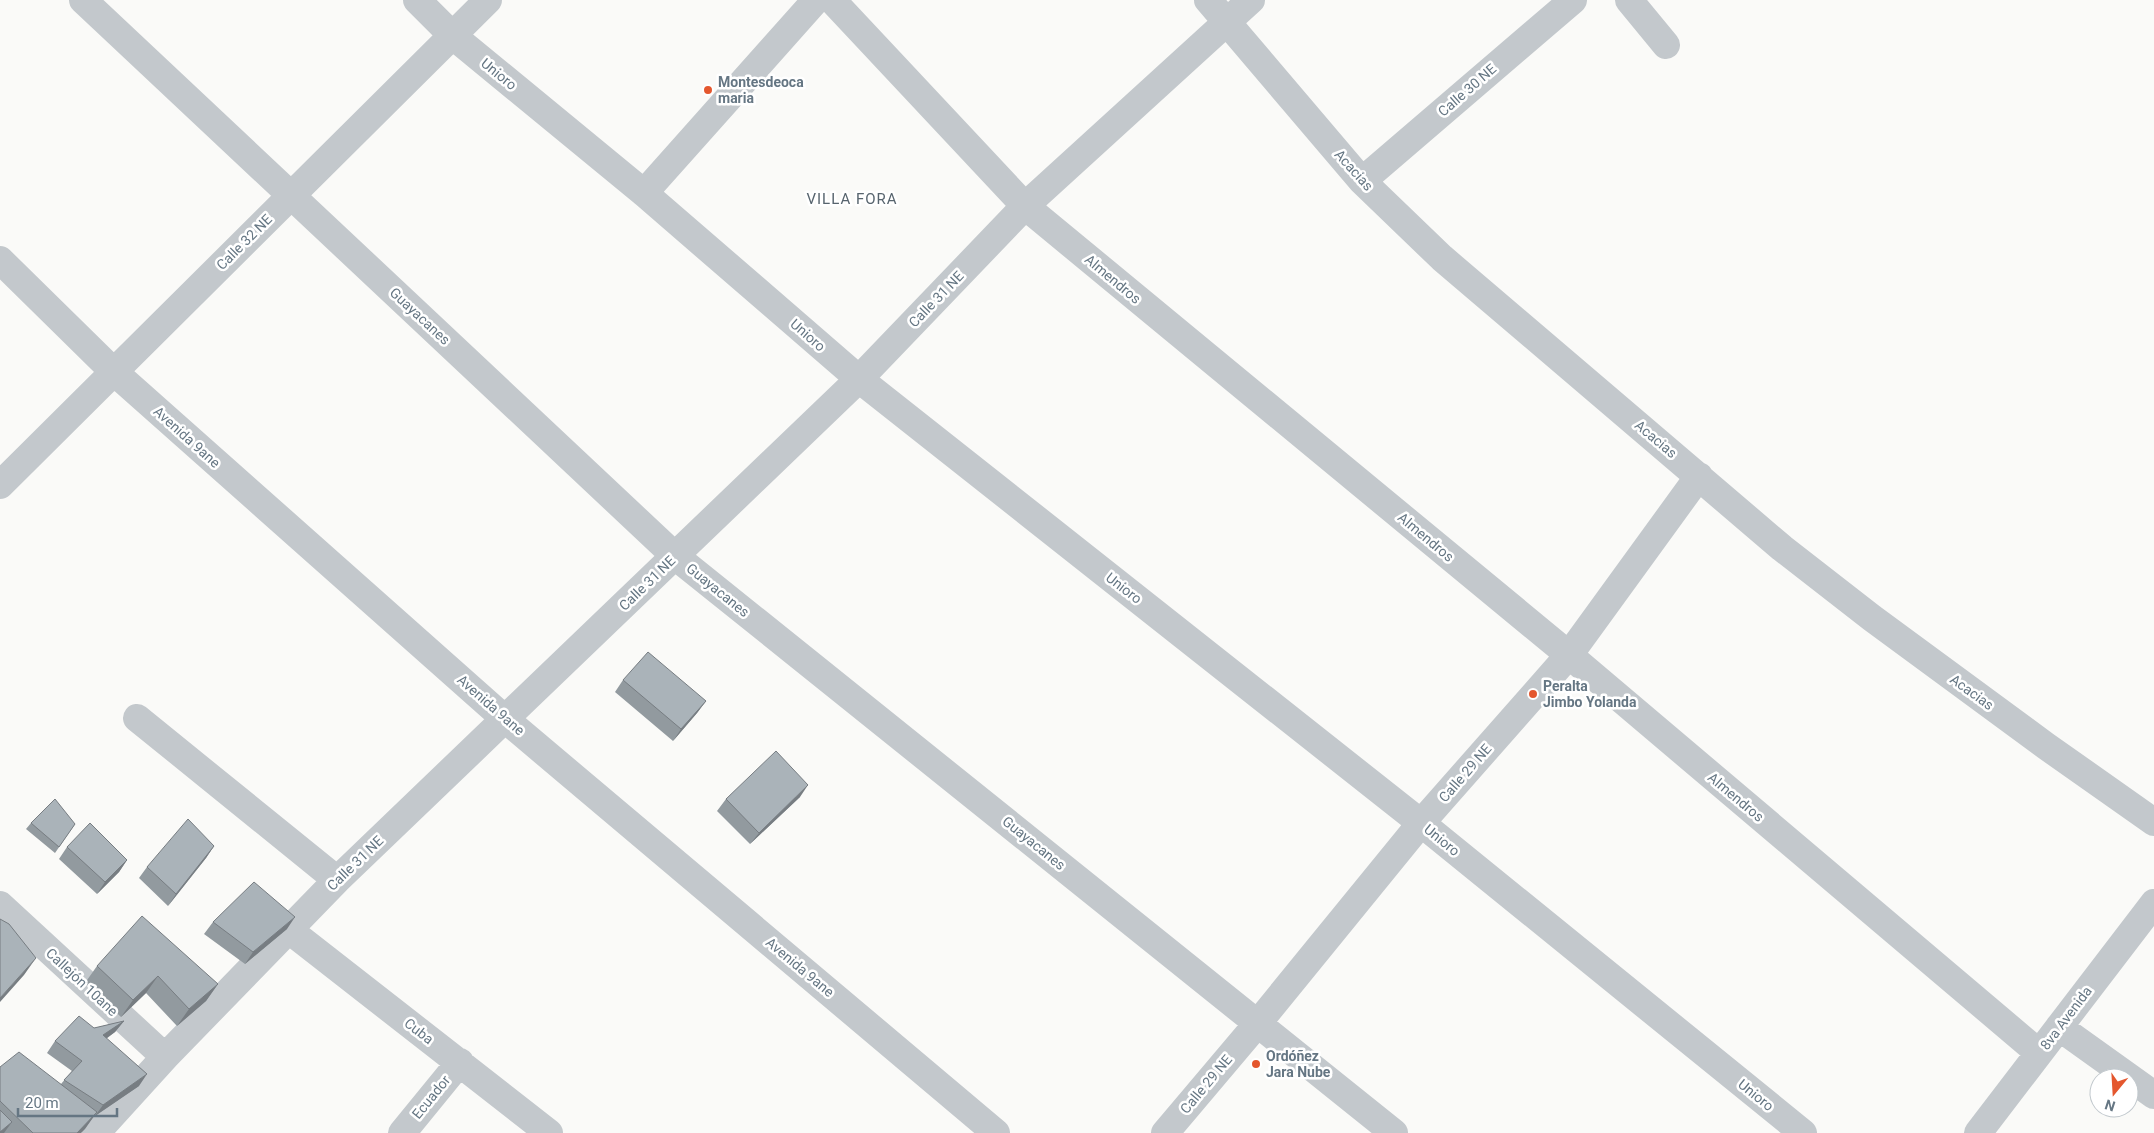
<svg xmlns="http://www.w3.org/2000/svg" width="2154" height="1133" font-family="Roboto,sans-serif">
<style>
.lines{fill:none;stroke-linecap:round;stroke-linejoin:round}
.street{stroke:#c3c8cc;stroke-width:28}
.wall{fill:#929a9f}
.shaded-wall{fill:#777d82}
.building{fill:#aab3b9;stroke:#777d82}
.poi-dot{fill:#e4572e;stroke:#fff;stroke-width:2}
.labels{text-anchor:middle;stroke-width:5;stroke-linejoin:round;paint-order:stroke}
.street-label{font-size:14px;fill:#657683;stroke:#fff}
.poi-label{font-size:14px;font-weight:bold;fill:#657683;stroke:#fff;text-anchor:start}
.neighbourhood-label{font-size:15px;letter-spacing:1px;fill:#57646e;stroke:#fff}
</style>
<rect width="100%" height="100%" fill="#fafaf8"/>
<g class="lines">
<path class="street" d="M83,0l592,556 719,577
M417,0l36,36 191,157 215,186 562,444 382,310
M832,0l193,206 544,449 470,398
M1208,0l154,181 80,77 340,290 90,70 174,128 108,76
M1629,0l37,45
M1362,181l211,-181
M644,193l172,-193
M0,260l113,111 392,348 491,414
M0,485l488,-485
M137,718l200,162
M0,905l165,152
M289,930l260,203
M2059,1027l95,68
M96,1133l69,-76 172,-177 522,-501 166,-173 226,-206
M402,1133l58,-71
M1165,1133l93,-110 163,-200 148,-168 130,-179
M1978,1133l176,-230"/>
</g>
<path class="wall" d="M623,680l83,21 -9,12 -24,28 -58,-49z
M800,797l-50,47 -33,-33 9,-12z
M31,823l44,1 -20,29 -29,-24z
M214,846l-8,12 -38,48 -29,-28 8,-11z
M67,847l60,13 -8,12 -22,22 -38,-35z
M213,922l74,7 -42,35 -41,-30z
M97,966l121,18 -12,17 -29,25 -31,-33 -25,24 -36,-34z
M124,1021l-9,11 -9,7 33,47 -44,30h-1l-13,17h-81v-66l61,17 11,-13 -25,-18 8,-12 39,-13z"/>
<path class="shaded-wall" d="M706,701l-9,12 -24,28 8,-12z
M808,785l-8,12 -50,47 9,-11z
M214,846l-8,12 -38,48 8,-12z
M127,860l-8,12 -22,22 8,-12z
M295,917l-8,12 -42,35 8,-12z
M36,958l-12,17 -24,27v-4z
M158,976l-12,17 -25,24 12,-17z
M218,984l-12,17 -29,25 12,-17z
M124,1021l-9,11 -21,15 9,-12z
M147,1074l-8,12 -44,30 8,-11z
M97,1112l-12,17 -4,4h-4z
M12,1122l-8,11h-4v-1z"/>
<path class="building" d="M648,652l58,49 -25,28 -58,-49z
M776,751l32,34 -49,48 -33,-34z
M55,799l20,25 -16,23 -28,-24z
M188,819l26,27 -38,48 -29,-27z
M90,823l37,37 -22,22 -38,-35z
M254,882l41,35 -42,35 -40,-30z
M142,916l76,68 -29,25 -31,-33 -25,24 -36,-34z
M0,919l9,5 27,34 -36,40z
M79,1016l15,12 30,-7 -21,14 44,39 -44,31 -39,-25 18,-19 -27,-20z
M19,1052l78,60 -20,21h-44l-33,-32v-34z
M0,1110l12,12 -12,10z"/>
<g class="poi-dot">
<circle cx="708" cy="90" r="5"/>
<circle cx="1533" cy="694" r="5"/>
<circle cx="1256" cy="1064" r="5"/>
</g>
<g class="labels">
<g class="street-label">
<text transform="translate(499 74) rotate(39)" y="5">Unioro</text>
<text transform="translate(1467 90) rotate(-41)" y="5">Calle 30 NE</text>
<text transform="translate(1354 170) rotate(48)" y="5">Acacias</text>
<text transform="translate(244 242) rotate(-45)" y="5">Calle 32 NE</text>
<text transform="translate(1113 279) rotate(40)" y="5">Almendros</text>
<text transform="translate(936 299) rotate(-46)" y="5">Calle 31 NE</text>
<text transform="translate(420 316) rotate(43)" y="5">Guayacanes</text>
<text transform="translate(808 335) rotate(41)" y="5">Unioro</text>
<text transform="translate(187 437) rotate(42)" y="5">Avenida 9ane</text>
<text transform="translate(1656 439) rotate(40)" y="5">Acacias</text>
<text transform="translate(1426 537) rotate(40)" y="5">Almendros</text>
<text transform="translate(647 583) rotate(-44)" y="5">Calle 31 NE</text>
<text transform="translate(1124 588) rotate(38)" y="5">Unioro</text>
<text transform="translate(718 590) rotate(39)" y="5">Guayacanes</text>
<text transform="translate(1972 692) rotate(36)" y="5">Acacias</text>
<text transform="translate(491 705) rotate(41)" y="5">Avenida 9ane</text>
<text transform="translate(1465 773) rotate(-49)" y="5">Calle 29 NE</text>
<text transform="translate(1736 797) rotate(40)" y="5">Almendros</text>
<text transform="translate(1442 840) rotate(39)" y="5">Unioro</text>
<text transform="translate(1034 843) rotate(39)" y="5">Guayacanes</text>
<text transform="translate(355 863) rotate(-44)" y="5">Calle 31 NE</text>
<text transform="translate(800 967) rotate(40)" y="5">Avenida 9ane</text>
<text transform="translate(82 982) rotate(43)" y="5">Callejón 10ane</text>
<text transform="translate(2066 1018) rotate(-53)" y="5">8va Avenida</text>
<text transform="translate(419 1031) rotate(38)" y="5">Cuba</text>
<text transform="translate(1206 1084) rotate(-50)" y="5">Calle 29 NE</text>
<text transform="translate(1756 1095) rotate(39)" y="5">Unioro</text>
<text transform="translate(431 1097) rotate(-51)" y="5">Ecuador</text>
</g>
<g class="poi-label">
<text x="718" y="87">Montesdeoca<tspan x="718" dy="16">maria</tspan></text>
<text x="1543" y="691">Peralta<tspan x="1543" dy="16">Jimbo Yolanda</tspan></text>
<text x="1266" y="1061">Ordóñez<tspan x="1266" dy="16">Jara Nube</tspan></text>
</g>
<g class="neighbourhood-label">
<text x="852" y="204">VILLA FORA</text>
</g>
</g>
<g transform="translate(2114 1093) rotate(198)"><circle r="24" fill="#ffffff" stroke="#c1c8cd"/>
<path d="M0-4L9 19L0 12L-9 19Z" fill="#e4572e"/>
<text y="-8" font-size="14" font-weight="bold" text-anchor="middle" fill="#657683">N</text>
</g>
<path d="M18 1108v8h99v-8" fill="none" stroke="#657683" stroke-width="2.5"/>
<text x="25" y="1108" font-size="15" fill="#657683" stroke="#ffffff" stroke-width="4" paint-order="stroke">20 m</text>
</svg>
